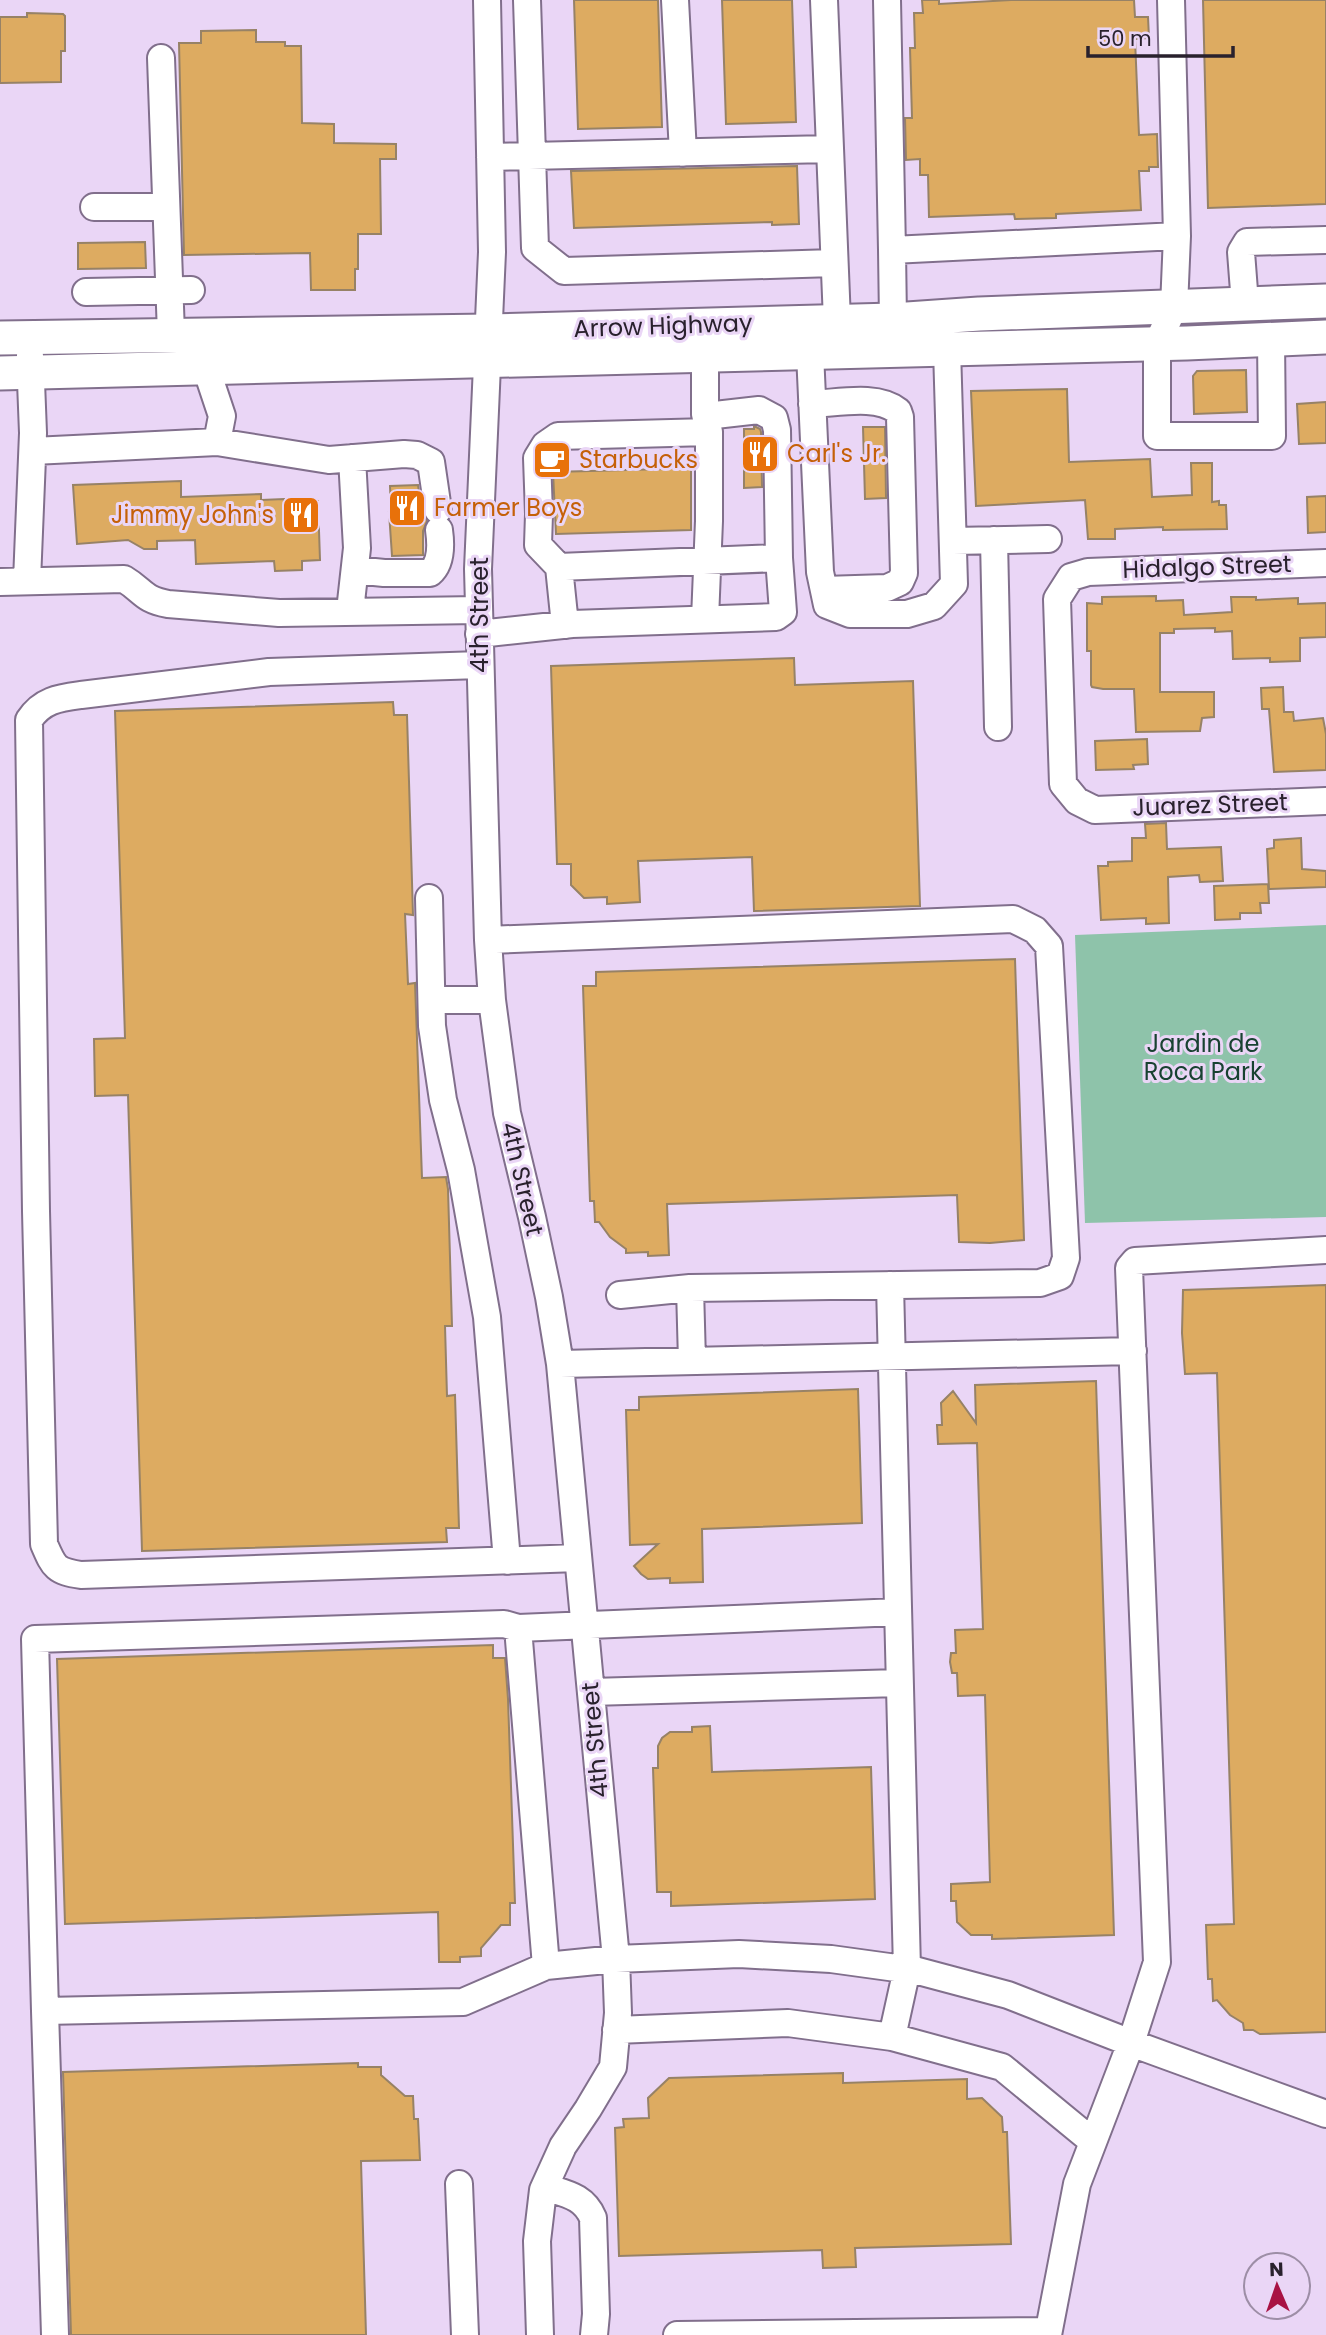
<svg xmlns="http://www.w3.org/2000/svg" width="1326" height="2335" font-family="Poppins,sans-serif">
<style>
.green{fill:#8ec3aa}
.building{fill:#ddab61;stroke:#978266;stroke-width:2}
.lines{fill:none;stroke-linecap:round;stroke-linejoin:round}
.minor-casing{stroke:#816f8c;stroke-width:30}
.major-casing{stroke:#816f8c;stroke-width:37}
.minor{stroke:#fff;stroke-width:26}
.major{stroke:#fff;stroke-width:33}
.labels{text-anchor:middle;stroke-width:6;stroke-linejoin:round;paint-order:stroke}
.street-label{font-size:24px;fill:#29212d;stroke:#ead6f6}
.food-label{font-size:24px;fill:#c56008;stroke:#ead6f6;text-anchor:start}
.park-label{font-size:24px;fill:#184231;stroke:#ead6f6}
</style>
<rect width="100%" height="100%" fill="#ead6f6"/>
<path class="green" d="M1326,925v292l-241,6 -10,-288z"/>
<path class="building" d="M574,0h84l4,127 -84,2z
M722,0h70l4,122 -70,2z
M922,0h17v4l72,-4h123l1,17h13l1,21 -14,1 4,96 18,-1 1,33h-9v4h-10l2,39 -85,4v4l-41,1 -1,-5 -85,3 -1,-42h-8v-16l-14,1 -1,-42h7l-2,-70h5l-1,-35h9z
M1203,0h123v204l-118,4z
M27,13l36,1 2,2v35h-4v31l-61,1v-66h27z
M256,30v12h29v4h16l1,77 32,1v19l62,1v15h-16l1,75h-23v35h-3v21h-44l-1,-37 -126,2 -5,-212h22v-12z
M797,166l2,58 -27,1v-3l-198,6 -3,-57z
M145,242l1,26 -68,1v-26z
M1246,370l1,42 -53,2 -1,-38 4,-5z
M1067,389l2,73 81,-3 2,38 40,-2 -1,-32h21v39l7,-1v4h7l1,24 -64,1v-3l-48,2v10h-27l-3,-39 -109,6 -5,-115z
M1326,402v41l-27,1 -2,-40z
M754,426l6,3 1,3 1,55 -18,1v-59h10z
M863,427h22l1,71 -21,1z
M691,466v64l-135,4 -3,-62 110,-3v-2z
M181,481v16l80,-3v6l23,-1v3l34,-1 2,59 -18,1v9l-27,1 -1,-10 -78,3 -1,-24 -38,1v8h-13l-16,-9 -51,4 -4,-59z
M418,485l4,27 5,9 -4,10v24l-31,1 -3,-44h2l-1,-26z
M1326,496v36l-18,1 -1,-36z
M1156,596v5l27,-1 1,15 48,-3 -1,-15h25v3l42,-2v6l28,-1v34l-26,1v23l-30,1v-4l-37,1 -1,-28 -17,1v-4l-41,1v4h-14v59h54v25l-12,1 -2,13 -64,1 -2,-43h-31l-11,-2 -1,-2v-34h-4v-48l15,1v-7z
M794,658l1,27 118,-4 7,225 -166,5 -2,-54 -114,4 2,41 -33,2v-7l-23,1 -13,-13v-21h-14l-6,-198z
M1283,687l1,25h9l1,9 29,-3 3,16v36l-52,2 -5,-63h-7l-1,-21z
M393,702l1,13h13l6,200 -8,-1 3,70 7,-1 7,195 24,-1 2,12 4,137h-7l2,70 8,-1 4,133h-13l1,14 -305,9 -14,-456 -33,1 -1,-57 31,-1 -10,-327z
M1147,739l1,25 -15,1 1,4 -38,1 -1,-29z
M1166,823l1,26 54,-2 2,34 -23,1 -1,-7 -31,2 1,46 -23,1v-6l-45,2 -3,-54h10v-4l24,-1v-23h14l-1,-14z
M1301,838l1,31 24,2v16l-57,2 -2,-40 7,-1v-8z
M1268,884l1,19h-9l1,10h-21v6l-25,1 -1,-34z
M1015,959l9,281 -34,3 -31,-1 -2,-47 -290,9 2,51 -21,1v-4l-22,1v-4l-16,-12 -11,-15h-4l-1,-21h-4l-7,-215h13v-14z
M1326,1285v747l-66,2 -7,-4h-9l-1,-7 -13,-8 -13,-15 -4,1 -1,-22h-4l-2,-54 28,-1 -17,-551 -32,1 -3,-41 1,-43z
M1096,1381l18,554 -122,4v-4h-21l-14,-13 -1,-21h-5v-17l39,-2 -5,-187 -27,1 -1,-23h-5l-2,-11 1,-9h5l-1,-23 28,-1 -6,-186 -39,1 -1,-19h5l-1,-22 12,-12 23,32 -1,-38z
M858,1389l4,134 -160,6 1,53 -33,1v-5l-22,1 -7,-5 -7,-8 24,-22 -28,1 -4,-135h13v-13z
M493,1645v13h12l3,41 7,204h-5v22h-9l-20,23v8l-21,1v5h-21l-1,-50 -373,12 -8,-265z
M710,1726l2,46 159,-5 4,132 -204,7v-14h-14l-4,-124h5v-22l4,-8 8,-6h22v-5z
M358,2063v4h23v8l24,21h8l1,23h4l2,41 -59,1 5,174h-295l-8,-263z
M843,2073v10l124,-4v20l15,-1 20,19 1,15h4l4,112 -156,4 1,19 -33,1 -1,-18 -203,6 -4,-128 9,-1 -1,-8 26,-1 -1,-20 21,-20z"/>
<g class="lines">
<defs>
<path id="minor" d="M487,0l5,252 -14,317 10,371 4,60 15,113 25,104 17,80 11,67 56,595 2,54 -5,54 -25,42 -25,37 -20,44 -6,51 3,94
M527,0l8,248 29,23 270,-8
M675,0l8,153
M824,0l13,321
M887,0l5,250 285,-14
M1171,0l6,236 -3,71 -17,37v92h115l-1,-97
M161,58l10,276
M490,157l340,-8
M94,207h72
M892,250l1,70
M86,292l105,-2
M1245,304l-4,-52 6,-10 79,-2
M810,353l10,219 7,33 23,9h57l27,-8 20,-22 -7,-235
M206,368l16,48 -5,26
M812,404c26,-1 65,-10 86,7l2,6 4,156 -4,9 -13,6 -63,2
M33,451l184,-9 112,18 75,-6 13,1 14,7 7,48
M994,540l4,187
M953,541l95,-2
M1326,563l-238,9 -17,5 -14,22 6,185 14,17 18,9 231,-9
M559,567l220,-9
M355,570l29,3h46c12,-10 11,-29 9,-43
M27,581l6,-148 -3,-77
M0,582l124,-3c20,12 18,20 44,25l111,9 199,-3
M350,611l7,-63 -5,-90
M705,619l4,-98v-89
M565,625l-6,-58 -21,-22 1,-31 -2,-56 8,-13 13,-9 151,-4 -4,-18v-58
M479,634l93,-10 204,-7 7,-5 -4,-54 -2,-128 -3,-12 -15,-8 -44,5 -10,-1
M480,665l-211,7 -188,23c-22,3 -39,5 -52,25l7,491 8,333c10,23 11,27 37,31l497,-17
M429,898l3,128 11,74 18,70 26,147 20,244
M488,940l525,-21 22,11 14,16 17,312 -6,18 -20,7 -350,5 2,73
M432,1000h60
M890,1285l17,684 -15,68
M620,1295l70,-7
M560,1364l573,-13
M898,1612l-380,16 -14,-4 -469,15 10,372 418,-9 83,-36 70,-7 123,-5 92,5 87,12 90,24 123,48 195,71
M518,1628l28,338
M591,1692l308,-9
M45,2011l10,324
M616,2030l172,-7 104,14 110,30 90,74
M459,2184l6,151
M545,2187c21,7 39,9 48,31l3,96 -2,21
M677,2335l371,-4
M1048,2335l29,-151 54,-141 26,-81 -28,-694 6,-7 191,-11"/>
<path id="major" d="M0,338l489,-7 404,-11 86,-6 347,-13
M0,373l1187,-30 139,-6"/>
</defs>
<use href="#minor" class="minor-casing"/>
<use href="#major" class="major-casing"/>
<use href="#minor" class="minor"/>
<use href="#major" class="major"/>
</g>
<defs>
<symbol id="restaurant-square" viewBox="-11 -11 22 22"><rect x="-9" y="-9" width="18" height="18" rx="4" fill="#e8710a" stroke="#ead6f6"/><path d="M-5-6h1v4h1v-4h1v4h1v-4h1v5L-1.5 .5V6h-2V.5L-5-1ZM5-6V6H3V1.5H1.5Q1.5-4 5-6Z" fill="#fff"/></symbol>
<symbol id="cafe-square" viewBox="-11 -11 22 22"><rect x="-9" y="-9" width="18" height="18" rx="4" fill="#e8710a" stroke="#ead6f6"/><path d="M-5.5-4.5H6V0H3Q3 3.5 0 3.5H-2.5Q-5.5 3.5-5.5 0ZM3-3.2v2h1.7v-2ZM-6 4.5H4V6H-6Z" fill="#fff"/></symbol>
</defs>
<g fill-rule="evenodd">
<use href="#restaurant-square" x="738" y="432" width="44" height="44"/>
<use href="#cafe-square" x="530" y="438" width="44" height="44"/>
<use href="#restaurant-square" x="385" y="486" width="44" height="44"/>
<use href="#restaurant-square" x="279" y="493" width="44" height="44"/>
</g>
<g class="labels">
<g class="street-label">
<text transform="translate(663 326) rotate(-2)" y="8">Arrow Highway</text>
<text transform="translate(1207 567) rotate(-2)" y="8">Hidalgo Street</text>
<text transform="translate(480 615) rotate(-90)" y="8">4th Street</text>
<text transform="translate(1210 805) rotate(-2)" y="8">Juarez Street</text>
<text transform="translate(522 1179) rotate(77)" y="8">4th Street</text>
<text transform="translate(595 1740) rotate(-95)" y="8">4th Street</text>
</g>
<g class="food-label">
<text x="787" y="462">Carl's Jr.</text>
<text x="579" y="468">Starbucks</text>
<text x="434" y="516">Farmer Boys</text>
<text x="274" y="523" text-anchor="end">Jimmy John's</text>
</g>
<g class="park-label">
<text x="1203" y="1052">Jardin de<tspan x="1203" dy="28">Roca Park</tspan></text>
</g>
</g>
<g transform="translate(1277 2286) rotate(358)"><circle r="33" fill="#ead6f6" stroke="#9d8ea6" stroke-width="2"/>
<path d="M0-5L12 26L0 18L-12 26Z" fill="#a81243"/>
<text y="-10" font-size="19" font-weight="bold" text-anchor="middle" fill="#29212d">N</text>
</g>
<path d="M1088 46v10h145v-10" fill="none" stroke="#29212d" stroke-width="3.5"/>
<text x="1098" y="46" font-size="21" fill="#29212d" stroke="#ead6f6" stroke-width="5" paint-order="stroke">50 m</text>
</svg>
